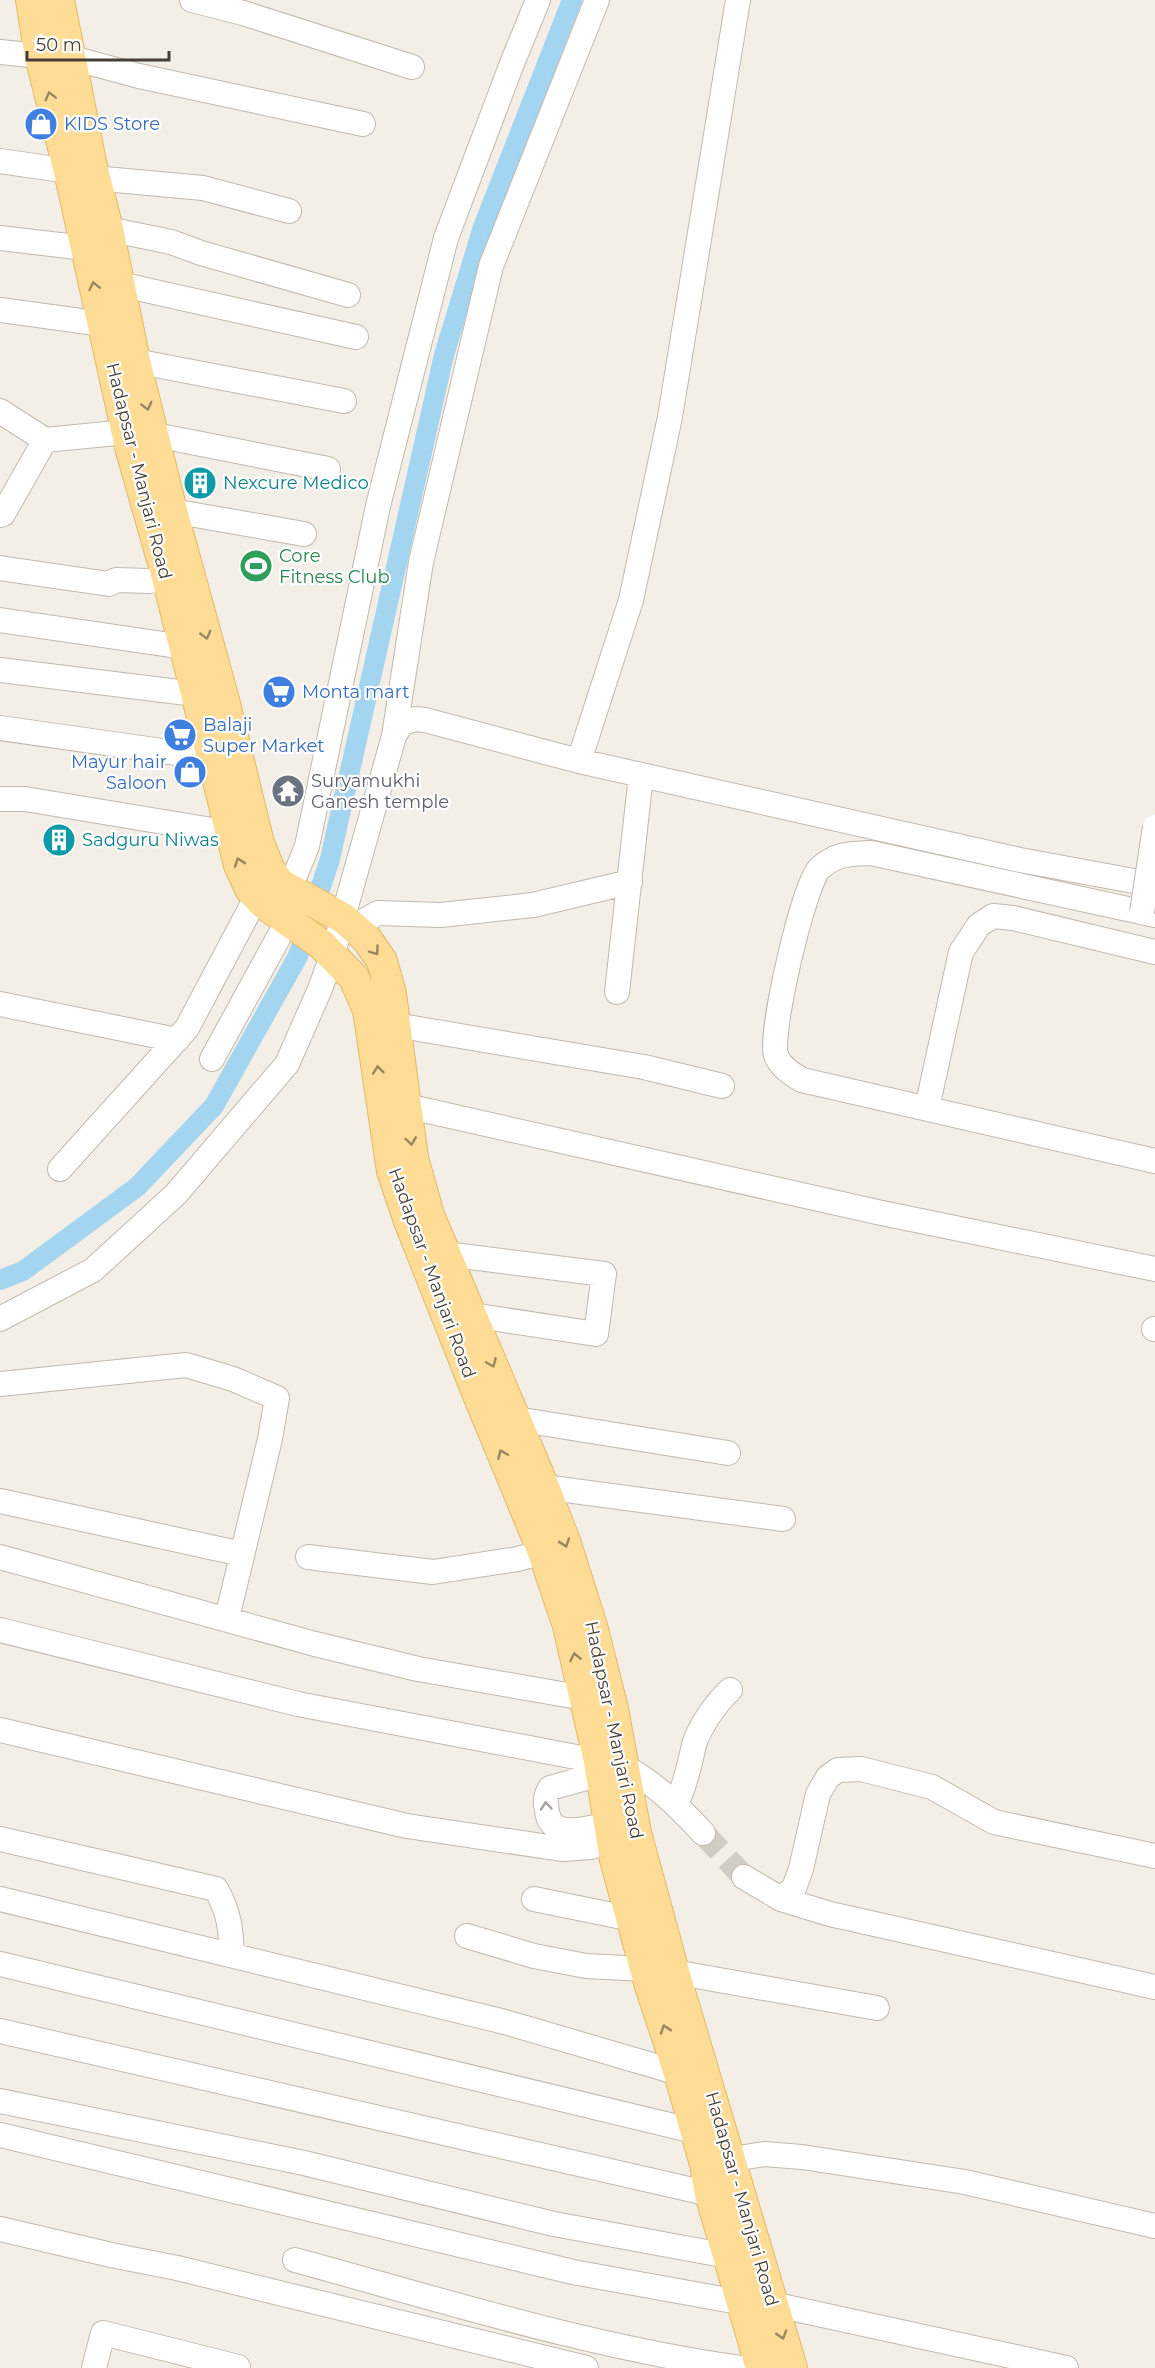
<svg xmlns="http://www.w3.org/2000/svg" width="1155" height="2368" font-family="Montserrat,sans-serif">
<style>
.lines{fill:none;stroke-linecap:round;stroke-linejoin:round}
.canal{stroke:#a3d4f0;stroke-width:20}
.minor-tunnel{stroke:#d1ccc4;stroke-width:24;stroke-dasharray:24 12;stroke-linecap:butt}
.minor-casing{stroke:#c2b9ac;stroke-width:26}
.major-casing{stroke:#e4b865;stroke-width:32}
.minor{stroke:#fff;stroke-width:24}
.major{stroke:#fedc95;stroke-width:30}
.minor-bridge-casing{stroke:#c2b9ac;stroke-width:26;stroke-linecap:butt}
.minor-bridge{stroke:#fff;stroke-width:24}
.oneway{stroke:#998661}
.oneway2{stroke:#a39f9a}
.labels{text-anchor:middle;stroke-width:4.5;stroke-linejoin:round;paint-order:stroke}
.shop-label{font-size:18px;fill:#366cbe;stroke:#fff;text-anchor:start}
.street-label{font-size:18px;fill:#473f36;stroke:#fff}
.culture-label{font-size:18px;fill:#0d838f;stroke:#fff;text-anchor:start}
.leisure-label{font-size:18px;fill:#27864d;stroke:#fff;text-anchor:start}
.worship-label{font-size:18px;fill:#5b616d;stroke:#fff;text-anchor:start}
</style>
<rect width="100%" height="100%" fill="#f3efe7"/>
<g class="lines">
<path class="canal" d="M0,1280l23,-9 114,-84 77,-81 84,-150 32,-97 114,-504 39,-128 89,-227"/>
<path class="minor-tunnel" d="M703,1833l41,44"/>
<defs>
<path id="minor" d="M192,0l51,13 169,54
M0,52l40,4
M72,58l67,18 224,48
M0,161l69,10 14,-6
M94,178l109,10 86,23
M108,229l63,13 30,11 147,42
M0,238l85,10
M119,284l237,53
M0,310l103,14
M135,361l209,40
M0,411l45,29 82,-8
M139,437l16,-2 173,34
M172,511l132,23
M0,515l3,-1 42,-74
M0,568l109,16 7,-4 33,1 35,-5
M0,620l184,27
M0,670l195,24
M0,728l211,30
M394,736l27,-174 70,-296 106,-266
M579,761l52,-161 39,-183 68,-417
M0,799h25l205,34
M290,888l17,-42 71,-340 68,-268 65,-172 27,-66
M1155,915l-284,-62c-21,1 -34,0 -51,15 -16,14 -51,166 -44,187 4,12 16,19 26,25l353,81
M353,927l25,-14 63,2 92,-10 97,-23
M617,992l24,-217
M0,1004l177,36
M395,1025l249,42 78,19
M212,1059l75,-137
M389,1105l17,1 471,106 278,57
M927,1108l34,-156 18,-27 14,-9 20,2 142,34
M60,1169l127,-141 70,-132
M446,1254l158,20 -8,60 -124,-19
M0,1319l93,-49 83,-76 111,-130 33,-75 12,-33 62,-220 8,-13 13,-4 10,1 154,41 441,99 135,25
M1154,1329h1
M0,1384l186,-19 47,14 44,19 -7,41 -43,179
M500,1418l16,1 212,34
M530,1489l14,-2 239,32
M0,1501l242,53
M0,1557l315,87 103,25 166,29
M308,1557l125,15 85,-13 25,-7
M0,1630l298,74 325,62c32,17 55,40 80,67
M0,1730l407,96 155,23 29,-2 37,-12
M601,1774l-51,14c-5,9 -5,13 -3,23 3,30 42,17 62,13
M670,1798l10,-3c7,-17 10,-33 14,-50 5,-18 23,-43 36,-55
M0,1839l216,50c13,23 15,40 16,66
M744,1877l37,22 49,15 325,73
M0,1899l505,123 174,51
M534,1899l98,20
M781,1899l13,-11 7,-19 17,-75 10,-17 10,-7 23,-1 71,18 62,35 161,34
M467,1936l67,20 52,10 60,3
M0,1964l694,167
M674,1972l203,36
M0,2031l710,163
M0,2101l304,62 250,61 174,32
M0,2135l573,137 171,31 28,1 294,64
M713,2162l51,-8 38,3 163,25 190,44
M0,2229l111,26 66,13 409,100
M295,2260c147,40 294,87 445,108
M94,2368l9,-35 135,34"/>
<path id="major" d="M31,0l9,56 29,115 61,276 37,130 72,288 11,24 14,15 57,40 33,34 14,32 24,161 17,50 69,174 65,157 25,74 31,135 16,99 35,126 29,87 26,91 5,30 51,174
M59,0l32,162 17,67 27,132 37,150 52,189 35,143 10,25 11,16 63,34 23,20 16,23 9,33 22,164 16,57 115,272 22,57 26,82 21,83 23,124 38,139 118,396"/>
</defs>
<use href="#minor" class="minor-casing"/>
<use href="#major" class="major-casing"/>
<use href="#minor" class="minor"/>
<use href="#major" class="major"/>
<defs>
<path id="minor-bridge" d="M1142,912l13,-85"/>
</defs>
<use href="#minor-bridge" class="minor-bridge-casing"/>
<use href="#minor-bridge" class="minor-bridge"/>
</g>
<defs><path id="oneway-chevron" d="M-2-3.5L2.5 0L-2 3.5" fill="none" stroke-width="1.6" stroke-linecap="round" stroke-linejoin="round" transform="scale(1.5)"/></defs>
<g class="oneway">
<use href="#oneway-chevron" transform="translate(50 96) rotate(-104)"/>
<use href="#oneway-chevron" transform="translate(94 286) rotate(-103)"/>
<use href="#oneway-chevron" transform="translate(147 406) rotate(75)"/>
<use href="#oneway-chevron" transform="translate(206 635) rotate(75)"/>
<use href="#oneway-chevron" transform="translate(239 862) rotate(-109)"/>
<use href="#oneway-chevron" transform="translate(375 951) rotate(54)"/>
<use href="#oneway-chevron" transform="translate(378 1070) rotate(-96)"/>
<use href="#oneway-chevron" transform="translate(411 1141) rotate(82)"/>
<use href="#oneway-chevron" transform="translate(492 1363) rotate(67)"/>
<use href="#oneway-chevron" transform="translate(502 1454) rotate(-113)"/>
<use href="#oneway-chevron" transform="translate(565 1543) rotate(71)"/>
<use href="#oneway-chevron" transform="translate(575 1657) rotate(-102)"/>
<use href="#oneway-chevron" transform="translate(665 2029) rotate(-108)"/>
<use href="#oneway-chevron" transform="translate(782 2335) rotate(73)"/>
</g>
<use class="oneway2" href="#oneway-chevron" transform="translate(546 1806) rotate(-95)"/>
<defs>
<symbol id="shop-disc" viewBox="-11 -11 22 22"><circle r="9.5" fill="#3f7fe0" stroke="#fff"/><path d="M-5-2.5h2.3a2.7 3.5 0 0 1 5.4 0H5L5.5 6h-11ZM-1.5-2.5h3a1.5 2.3 0 0 0-3 0Z" fill="#fff"/></symbol>
<symbol id="building-disc" viewBox="-11 -11 22 22"><circle r="9.5" fill="#0f9aa8" stroke="#fff"/><path d="M-4-6H4V6H1V3H-1V6H-4ZM-2.5-4.3h1.7v1.8h-1.7ZM.8-4.3h1.7v1.8H.8ZM-2.5-1h1.7V.8h-1.7ZM.8-1h1.7V.8H.8Z" fill="#fff"/></symbol>
<symbol id="stadium-disc" viewBox="-11 -11 22 22"><circle r="9.5" fill="#2e9e5b" stroke="#fff"/><path d="M0-5a6.5 5 0 1 0 0 10a6.5 5 0 1 0 0-10ZM-3.5-1.8h7v3.6h-7Z" fill="#fff"/></symbol>
<symbol id="supermarket-disc" viewBox="-11 -11 22 22"><circle r="9.5" fill="#3f7fe0" stroke="#fff"/><path d="M-6-5.5h2.5l.6 2H6L4.5 2H-2.5L-4.4-4H-6ZM-1.5 3.2a1.3 1.3 0 1 0 .1 0ZM3 3.2a1.3 1.3 0 1 0 .1 0Z" fill="#fff"/></symbol>
<symbol id="temple-disc" viewBox="-11 -11 22 22"><circle r="9.5" fill="#6b7280" stroke="#fff"/><path d="M0-6L5-2H3V0L6.5 2.5H4V6H1.5V3h-3V6H-4V2.5H-6.5L-3 0V-2H-5Z" fill="#fff"/></symbol>
</defs>
<g fill-rule="evenodd">
<use href="#shop-disc" x="22" y="105" width="38" height="38"/>
<use href="#building-disc" x="181" y="464" width="38" height="38"/>
<use href="#stadium-disc" x="237" y="547" width="38" height="38"/>
<use href="#supermarket-disc" x="260" y="673" width="38" height="38"/>
<use href="#supermarket-disc" x="161" y="716" width="38" height="38"/>
<use href="#shop-disc" x="171" y="753" width="38" height="38"/>
<use href="#temple-disc" x="269" y="772" width="38" height="38"/>
<use href="#building-disc" x="40" y="821" width="38" height="38"/>
</g>
<g class="labels">
<g class="shop-label">
<text x="64" y="130">KIDS Store</text>
<text x="302" y="698">Monta mart</text>
<text x="203" y="731">Balaji<tspan x="203" dy="21">Super Market</tspan></text>
<text x="167" y="768" text-anchor="end">Mayur hair<tspan x="167" dy="21">Saloon</tspan></text>
</g>
<g class="street-label">
<text transform="translate(139 471) rotate(76)" y="6">Hadapsar - Manjari Road</text>
<text transform="translate(432 1273) rotate(70)" y="6">Hadapsar - Manjari Road</text>
<text transform="translate(614 1730) rotate(78)" y="6">Hadapsar - Manjari Road</text>
<text transform="translate(742 2199) rotate(74)" y="6">Hadapsar - Manjari Road</text>
</g>
<g class="culture-label">
<text x="223" y="489">Nexcure Medico</text>
<text x="82" y="846">Sadguru Niwas</text>
</g>
<g class="leisure-label">
<text x="279" y="562">Core<tspan x="279" dy="21">Fitness Club</tspan></text>
</g>
<g class="worship-label">
<text x="311" y="787">Suryamukhi<tspan x="311" dy="21">Ganesh temple</tspan></text>
</g>
</g>
<path d="M27 51v9h142v-9" fill="none" stroke="#473f36" stroke-width="3"/>
<text x="36" y="51" font-size="18" fill="#473f36" stroke="#ffffff" stroke-width="4.5" paint-order="stroke">50 m</text>
</svg>
